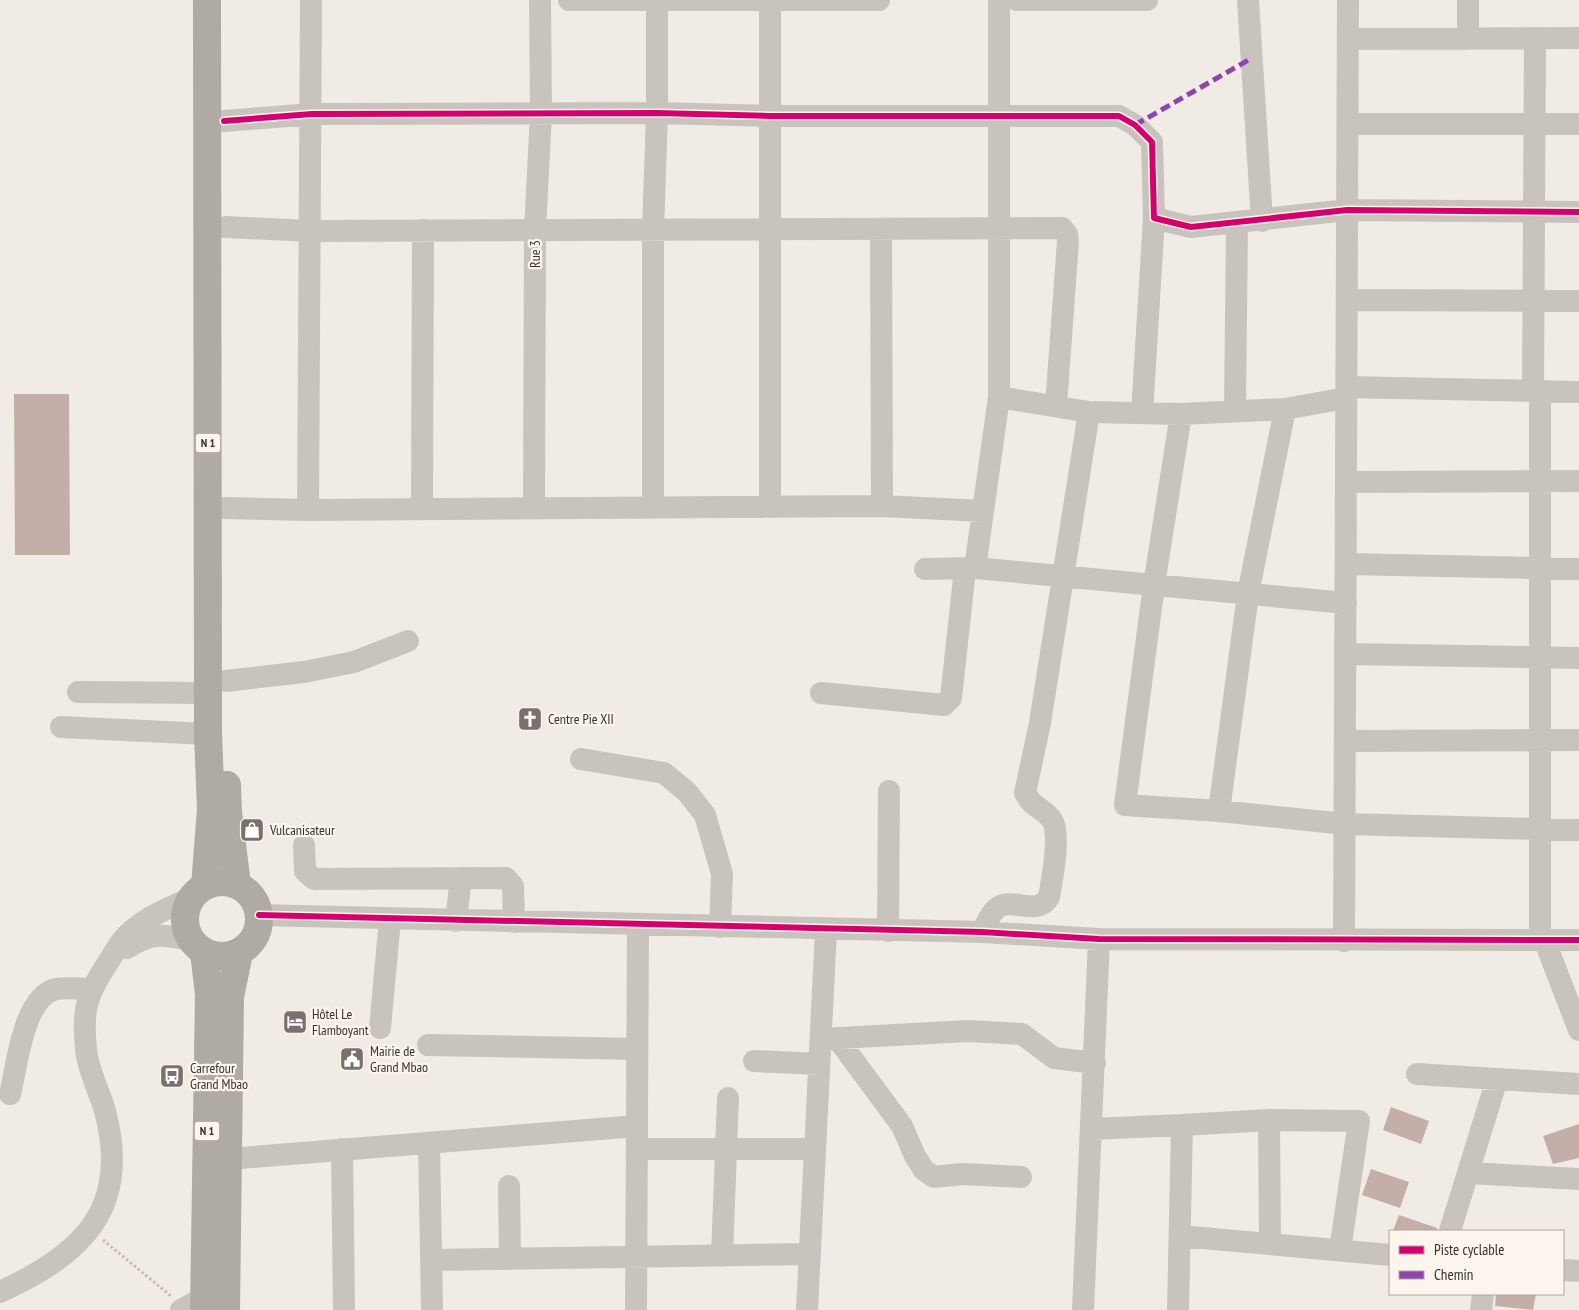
<svg xmlns="http://www.w3.org/2000/svg" width="1579" height="1310" font-family="'PT Sans Narrow',sans-serif">
<style>
.building{fill:#c3afa7}
.lines{fill:none;stroke-linecap:round;stroke-linejoin:round}
.path{stroke:#c2bbb6;stroke-width:3;stroke-dasharray:2.5 2.5;stroke-linecap:butt}
.minor{stroke:#c9c3be;stroke-width:22}
.highway{stroke:#afaaa4;stroke-width:28}
.quiet{stroke:#8e44ad;stroke-width:5;stroke-dasharray:10 5;stroke-linecap:butt}
.cycleway-casing{stroke:#fbf5ee;stroke-width:9}
.cycleway{stroke:#d6006c;stroke-width:6}
.labels{text-anchor:middle;stroke-width:4.5;stroke-linejoin:round;paint-order:stroke}
.shield{fill:#fbf5ee;stroke:#756b66;stroke-width:1}
.shield-label{font-size:12px;font-weight:bold;fill:#3b302b}
.street-label{font-size:14px;fill:#3b302b;stroke:#fbf5ee}
.poi-label{font-size:14px;fill:#3b302b;stroke:#fbf5ee;text-anchor:start}
</style>
<rect width="100%" height="100%" fill="#f0ebe5"/>
<path class="building" d="M14,394h55l1,161h-55z
M1391,1107l38,14 -8,23 -38,-14z
M1579,1124v34l-26,6 -10,-28z
M1371,1169l38,13 -9,26 -38,-13z
M1399,1215l38,13v3h-44z
M1496,1294h40l-3,16 -38,-4z"/>
<g class="lines">
<path class="path" d="M103,1240l68,56"/>
<path class="minor" d="M569,0h310
M770,0v507
M1017,0h130
M1248,0l14,221
M1348,39l231,-1
M1468,39v-39
M224,121l88,-7 345,-1 112,3h350l16,9 17,17 2,76 37,9 156,-17 232,2
M1348,124h231
M225,227l86,4 751,-3 5,6 1,7 -12,165
M881,230l1,276
M1347,300l232,1
M1347,387l232,5
M1533,391l2,-352
M999,397l90,15 92,2 104,-5 61,-11
M1235,411l2,-188
M1142,413l12,-195
M1181,414l-27,171 -29,220 94,6 126,13 234,6
M1346,482l233,-1
M225,508l83,2 3,-510
M422,508l1,-278
M534,508l1,-278 6,-116 -1,-114
M653,508v-277l4,-118v-113
M308,510l574,-4 101,5
M1346,564l233,5
M975,568l24,-171v-397
M925,569l50,-1 371,35
M1346,654l233,4
M226,681l78,-9 50,-10 54,-21
M78,692l130,1
M821,693l123,12 7,-7 14,-129
M61,727l147,7
M1345,741l234,-1
M581,759l83,14 23,19 18,23 17,59 -2,53
M1219,811l29,-217 37,-185
M304,845l1,26 9,8 192,-1 7,8 1,36
M259,915l723,17 117,7 480,1
M456,921l5,-43
M888,931l1,-140
M982,932c4,-7 8,-18 14,-23 15,-14 41,9 53,-12 3,-16 12,-65 3,-77 -8,-12 -19,-11 -27,-27l15,-70 49,-311
M1540,939v-548
M1544,939l35,91
M1344,941l4,-941
M127,948c25,-16 35,-14 63,-8
M380,1028l10,-109
M837,1038l65,88 13,30 9,14 10,7 28,-3 59,3
M821,1039l147,-8 54,3 32,24 41,5
M428,1045l209,4
M754,1061l65,3
M1417,1074l162,10
M10,1094c7,-28 13,-97 46,-105 11,-2 24,0 35,0
M1269,1120l1,124
M1182,1125l87,-5 90,1 -19,129
M1092,1129l90,-4 -4,185
M429,1143l3,167
M342,1149l2,161
M637,1149h178
M228,1159l409,-33
M1468,1173l111,6
M509,1186l1,73
M1450,1231l47,-152
M1180,1236l210,19
M722,1256l6,-158
M431,1260l379,-6
M1563,1270l16,1
M0,1292c83,-38 131,-84 105,-181 -6,-21 -17,-40 -19,-62 -4,-38 0,-53 21,-85 5,-7 9,-16 14,-22 17,-22 45,-33 70,-44
M181,1310l23,-13
M636,1310l2,-385
M807,1310l19,-380
M1083,1310l16,-371
M1481,1310l2,-16"/>
<path class="highway" d="M227,785l1,27 9,73
M185 919a37 37 0 1 1 74 0a37 37 0 1 1-74 0Z
M205,886l6,-77 -3,-75 -1,-734
M204,952l5,42 -5,316
M226,1310l4,-313 9,-44"/>
<path class="quiet" d="M1135,125l117,-67"/>
<defs>
<path id="cycleway" d="M224,121l88,-7 345,-1 112,3h350l16,9 17,17 2,76 37,9 156,-17 232,2
M259,915l723,17 117,7 480,1"/>
</defs>
<use href="#cycleway" class="cycleway-casing"/>
<use href="#cycleway" class="cycleway"/>
</g>
<defs>
<symbol id="church-square" viewBox="-11 -11 22 22"><rect x="-9" y="-9" width="18" height="18" rx="4" fill="#7a716c" stroke="#fbf5ee"/><path d="M-1.2-6h2.4v3.5h3.3v2.4h-3.3V6h-2.4V-.1h-3.3v-2.4h3.3Z" fill="#fff"/></symbol>
<symbol id="shop-square" viewBox="-11 -11 22 22"><rect x="-9" y="-9" width="18" height="18" rx="4" fill="#7a716c" stroke="#fbf5ee"/><path d="M-5-2.5h2.3a2.7 3.5 0 0 1 5.4 0H5L5.5 6h-11ZM-1.5-2.5h3a1.5 2.3 0 0 0-3 0Z" fill="#fff"/></symbol>
<symbol id="hotel-square" viewBox="-11 -11 22 22"><rect x="-9" y="-9" width="18" height="18" rx="4" fill="#7a716c" stroke="#fbf5ee"/><path d="M-6-4.5h1.5V1H6V5H4.5V3h-9V5H-6ZM-4 0a1.8 1.8 0 1 1 3.6 0ZM.5 0V-2.5h3Q6-2.5 6 0Z" fill="#fff"/></symbol>
<symbol id="civic-square" viewBox="-11 -11 22 22"><rect x="-9" y="-9" width="18" height="18" rx="4" fill="#7a716c" stroke="#fbf5ee"/><path d="M-.6-6.5H3V-4.5H.6V-3L4-1V1h2V6H-6V1h2V-1L-.6-3ZM-1.2 2.5V6h2.4V2.5Z" fill="#fff"/></symbol>
<symbol id="bus-square" viewBox="-11 -11 22 22"><rect x="-9" y="-9" width="18" height="18" rx="4" fill="#7a716c" stroke="#fbf5ee"/><path d="M-5-6H5V4H4V6H2V4H-2V6H-4V4H-5ZM-3.5-4V0h7V-4ZM-3.5 1.2v1.5H-2V1.2ZM2 1.2v1.5H3.5V1.2Z" fill="#fff"/></symbol>
</defs>
<g fill-rule="evenodd">
<use href="#church-square" x="516" y="705" width="28" height="28"/>
<use href="#shop-square" x="238" y="816" width="28" height="28"/>
<use href="#hotel-square" x="281" y="1008" width="28" height="28"/>
<use href="#civic-square" x="338" y="1045" width="28" height="28"/>
<use href="#bus-square" x="158" y="1062" width="28" height="28"/>
</g>
<g class="labels">
<g class="shield">
<rect x="195.5" y="433.5" width="25" height="19" rx="4"/>
<rect x="194.5" y="1121.5" width="25" height="19" rx="4"/>
</g>
<g class="shield-label">
<text x="208" y="447">N 1</text>
<text x="207" y="1135">N 1</text>
</g>
<g class="street-label">
<text transform="translate(535 254) rotate(-90)" y="5">Rue 3</text>
</g>
<g class="poi-label">
<text x="548" y="724">Centre Pie XII</text>
<text x="270" y="835">Vulcanisateur</text>
<text x="312" y="1019">Hôtel Le<tspan x="312" dy="16">Flamboyant</tspan></text>
<text x="370" y="1056">Mairie de<tspan x="370" dy="16">Grand Mbao</tspan></text>
<text x="190" y="1073">Carrefour<tspan x="190" dy="16">Grand Mbao</tspan></text>
</g>
</g>
<rect x="1389" y="1230" width="175" height="65" fill="#fbf5ee" stroke="#aea6a0"/>
<rect x="1399" y="1246" width="25" height="8" fill="#d6006c" stroke="#aea6a0"/>
<text x="1434" y="1255" font-size="15" fill="#3b302b">Piste cyclable</text>
<rect x="1399" y="1271" width="25" height="8" fill="#8e44ad" stroke="#aea6a0"/>
<text x="1434" y="1280" font-size="15" fill="#3b302b">Chemin</text>
</svg>
